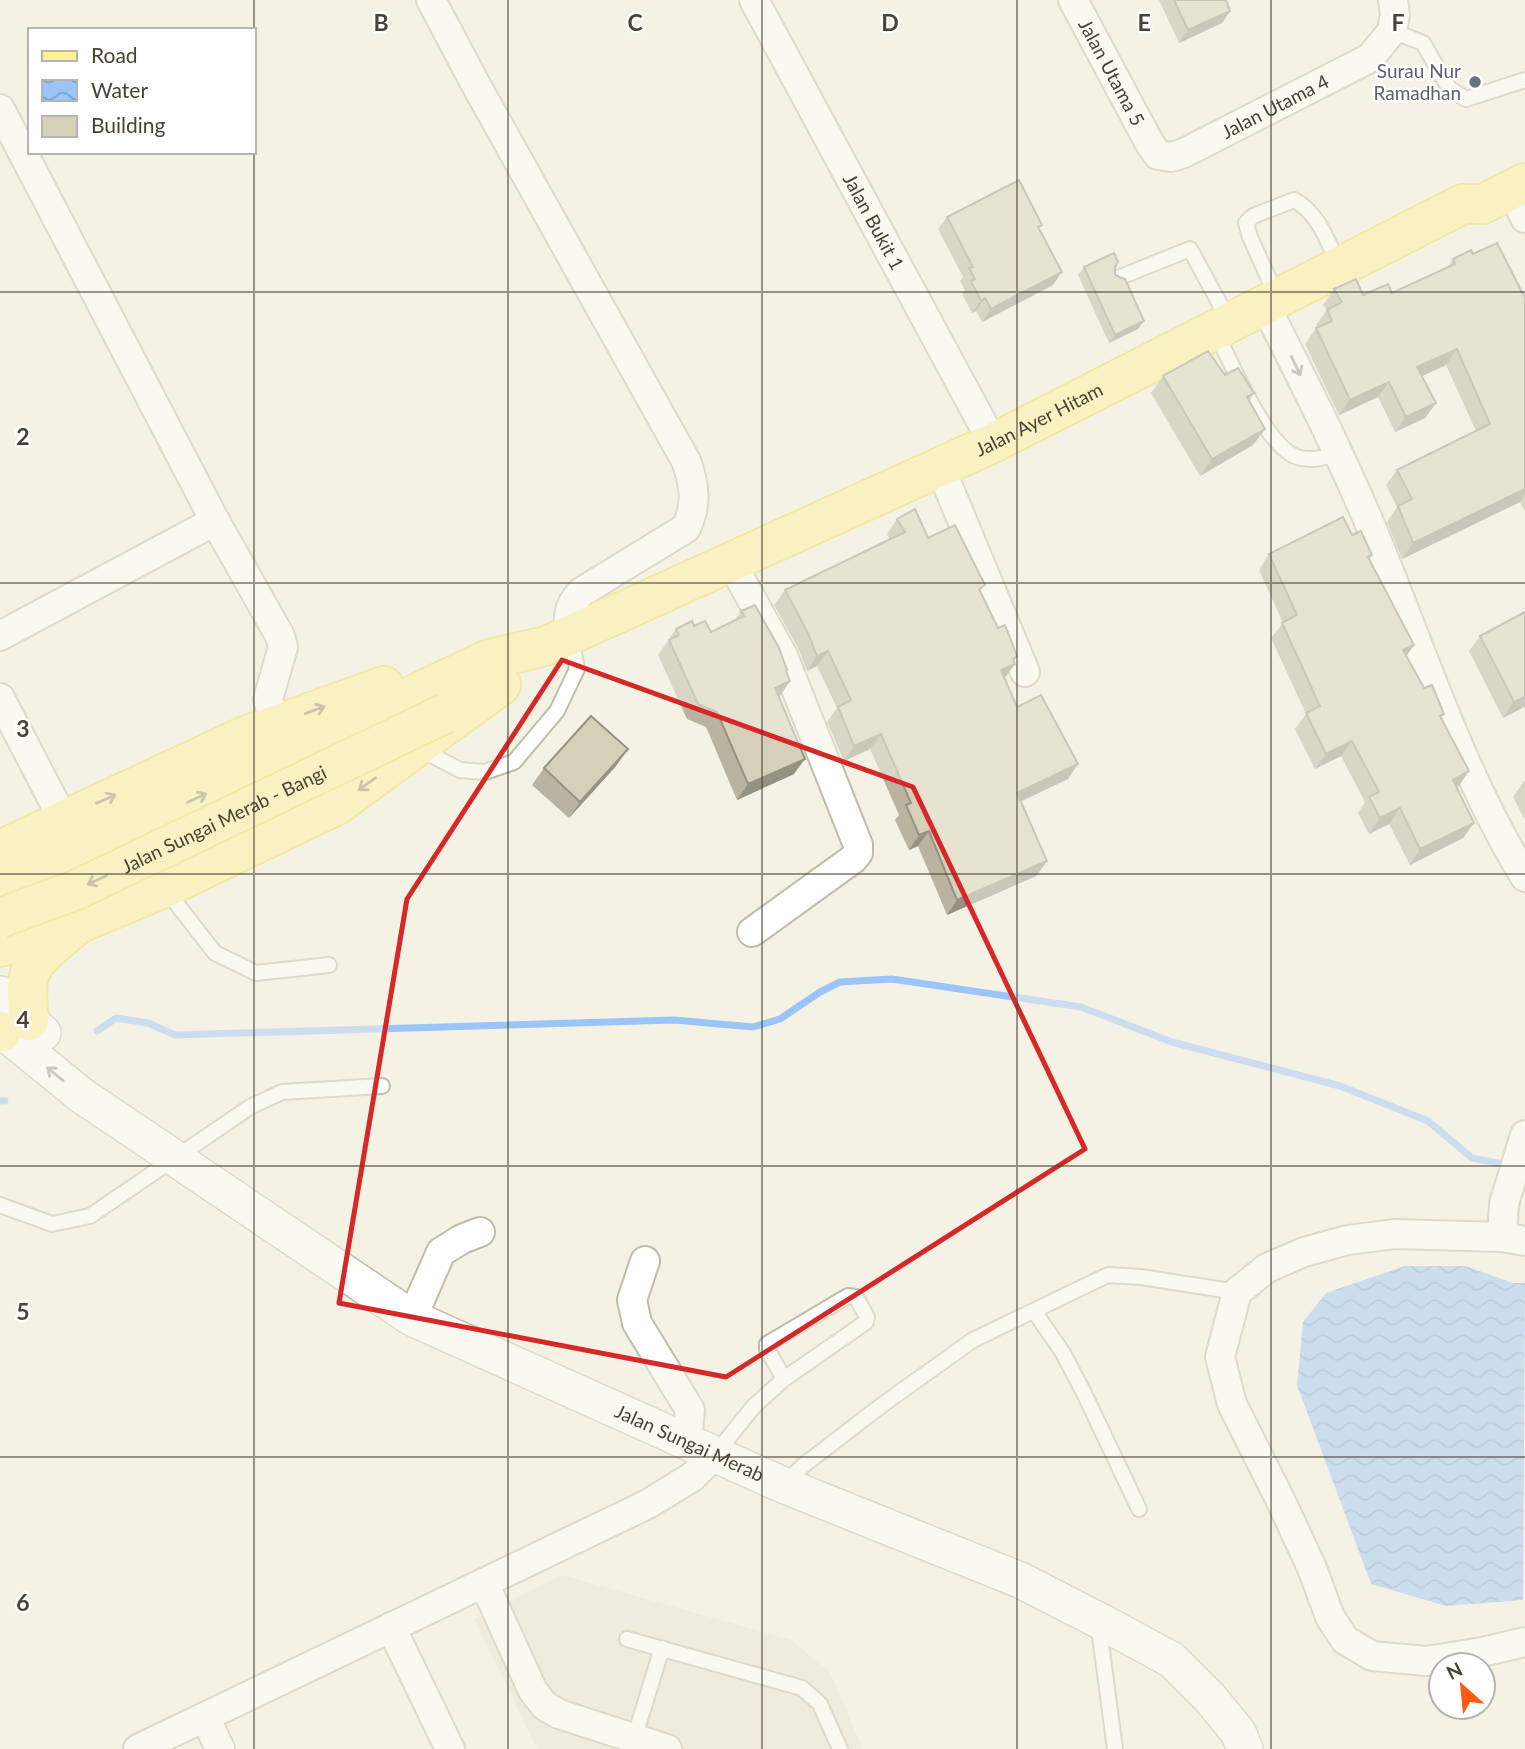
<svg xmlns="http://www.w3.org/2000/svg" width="1525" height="1749" font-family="Lato,sans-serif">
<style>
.residential{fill:#e9e5d3}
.water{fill:url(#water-waves)}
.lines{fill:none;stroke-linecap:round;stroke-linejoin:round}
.stream{stroke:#9bc4f8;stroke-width:7}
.service-casing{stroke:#c1bca7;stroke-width:18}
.minor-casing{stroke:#c1bca7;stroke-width:32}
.tertiary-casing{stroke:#c1bca7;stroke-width:38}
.primary-casing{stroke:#f0d958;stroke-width:42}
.service{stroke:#fff;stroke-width:14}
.minor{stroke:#fff;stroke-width:28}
.tertiary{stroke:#fff;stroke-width:35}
.primary{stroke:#fff094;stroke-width:38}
.primary-bridge-casing{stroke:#f0d958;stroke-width:42;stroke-linecap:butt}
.primary-bridge{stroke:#fff094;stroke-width:38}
.wall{fill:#b9b39f}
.shaded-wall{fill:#969282}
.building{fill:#d7d0b9;stroke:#969282;stroke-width:2}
.oneway{stroke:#9a988f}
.oneway2{stroke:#9a915f}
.marked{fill:none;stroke:#d62828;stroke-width:5;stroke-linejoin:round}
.grid{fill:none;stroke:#484334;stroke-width:2;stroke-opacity:0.55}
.worship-dot{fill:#6b7280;stroke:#fff;stroke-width:2.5}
.labels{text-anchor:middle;stroke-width:5;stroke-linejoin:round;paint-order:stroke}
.worship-label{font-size:19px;fill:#5b616d;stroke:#fff;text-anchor:end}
.street-label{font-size:19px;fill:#484334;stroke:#fff}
.grid-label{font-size:23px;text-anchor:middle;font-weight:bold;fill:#484334;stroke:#fff;stroke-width:5;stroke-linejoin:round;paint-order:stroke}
</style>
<defs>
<pattern id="water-waves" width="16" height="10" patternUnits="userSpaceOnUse" patternTransform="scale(1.75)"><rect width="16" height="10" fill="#9bc4f8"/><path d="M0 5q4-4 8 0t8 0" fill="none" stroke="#80a1ca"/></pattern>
</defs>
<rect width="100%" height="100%" fill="#f4f2e5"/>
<path class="residential" d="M562,1575l229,65 39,32 33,77h-326l-63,-130z"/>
<path class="water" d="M1405,1266h60l48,17h12l-2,317 -77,6 -75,-22 -74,-199 6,-63 23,-29z"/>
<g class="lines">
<path class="stream" d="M97,1031l19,-13 32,5 27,12 499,-15 79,7 27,-8 40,-27 20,-10 52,-3 189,28 91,35 168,44 88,35 44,37 36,7
M0,1101h5"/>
<defs>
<path id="service" d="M1392,31l31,12 26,45 17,11 59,-19
M1118,278l72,-29 39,72
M1277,297l-27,-60 -4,-14 7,-7 41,-16c25,13 34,43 46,67
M1216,332c14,29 50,115 81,125 14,5 29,0 42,-4
M418,748l42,22 25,2 29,-10 43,-51 20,-42 -6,-33
M165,889l50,64 41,20 73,-8
M0,1205l52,19 38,-8 160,-109 32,-15 100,-6
M1034,1311l29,42 21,40 55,116
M716,1453l38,-47 30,-27 82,-57 1,-5 -11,-20 -8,-1 -81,48v5l17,30
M784,1484l20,-19 78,-60 91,-65 135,-65 33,2 96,15
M1101,1623l-1,13 15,113
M627,1639l175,49 18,16 20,45
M634,1739l28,-91"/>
<g id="minor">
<path d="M431,0l45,85 210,376c9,24 11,45 0,67l-106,65c-12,15 -13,23 -9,42"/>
<path id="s1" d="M754,0l239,443"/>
<path id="s2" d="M1073,0l77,144 8,11 13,2 13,-4 186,-95 22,-27 3,-17 -2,-14"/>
<path d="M0,109l215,412 65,115 3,11 -15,52 7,26"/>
<path d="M1511,189l14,29"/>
<path d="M1265,305c40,79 80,158 114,241 45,111 83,228 146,331"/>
<path d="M940,467l85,205"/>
<path d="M731,562l52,94 75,189v8l-5,6 -101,73"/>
<path d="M0,636l215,-115"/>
<path d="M0,698l63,121"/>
<path d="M1502,1237l2,-33 21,-69"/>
<path d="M1525,1241l-23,-4 -107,-3 -47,6 -44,12 -37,16 -30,24 -17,65 12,47 47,93 33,71 18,49 15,23 27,16 54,5 56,-9 43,-10"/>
<path d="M645,1261l-13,39 5,23 53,87 -3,32"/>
<path d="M412,1318l29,-66 21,-13 18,-7"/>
<path d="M484,1583l49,108 12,15 14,8 108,35"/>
<path d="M391,1627l59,122"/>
<path d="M205,1717l15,32"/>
<path d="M138,1749l510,-245 44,-27 24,-24"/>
</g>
<g id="tertiary">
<path d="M0,994l43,39"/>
<path id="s3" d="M0,1029l81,66 331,223 371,167 237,95 82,42 70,38 38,38 28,34 7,17"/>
</g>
<g id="primary">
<path d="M0,850l245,-114 139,-50"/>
<path id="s4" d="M0,883l16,-5 143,-62 330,-157 57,-13 447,-203 470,-239h20l42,-21"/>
<path d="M0,947l29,-7 49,-16 86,-36 173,-83 164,-120"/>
<path d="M29,1021c-1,-14 -4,-31 0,-45 6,-19 28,-34 42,-46"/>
<path d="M0,1031l2,1"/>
</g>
</defs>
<use href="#service" class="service-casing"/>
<use href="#minor" class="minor-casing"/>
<use href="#tertiary" class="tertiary-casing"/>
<use href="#primary" class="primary-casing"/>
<use href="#service" class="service"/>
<use href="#minor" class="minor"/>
<use href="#tertiary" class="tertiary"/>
<use href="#primary" class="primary"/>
<defs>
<g id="primary-bridge">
<path id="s5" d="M0,918l76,-28 370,-177"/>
</g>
</defs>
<use href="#primary-bridge" class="primary-bridge-casing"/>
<use href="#primary-bridge" class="primary-bridge"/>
</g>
<path class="wall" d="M1159,0h67l4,11 -8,12 -43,20z
M947,217l93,12 13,56 -71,37 -6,-11 -4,2 -10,-19 3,-4 -5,-9 3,-4 -25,-48z
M1473,254l52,44v214l-5,-10 -118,57 -15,-37 10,-15 -11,-22 11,-15 79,-39 -30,-66 -24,11 14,27 -11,15 -30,14 -17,-35 -39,18 -34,-71 12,-17 -1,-2 11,-15 -4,-5 11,-16 29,6 29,-2 55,-25 6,-9z
M1084,267h31v7l23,55 -29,14 -31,-68z
M1225,375l29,18 -5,8 16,28 -12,16 -53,31 -49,-83 12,-17z
M897,519l31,19 57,47 -5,7 34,70 -10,16 13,29 51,72 -47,22 26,60 -11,15 -89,39 -29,-69 -9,4 -14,-30 4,-5 -29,-66 -26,12 -17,-39 10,-14 -20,-42 -10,5 -9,-23 -24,-43 11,-15 105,-50 -3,-6z
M1352,535l20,20 -3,3 45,87 -8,11 18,32 20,26 -3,4 18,68 -3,2 18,35 -11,15 -53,27 -21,-41 -20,10 -11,-21 7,-11 -24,-46 -26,13 -20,-40 11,-15 -35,-76 12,-15 -24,-53 10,-16z
M741,611l45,61 4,9 -11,16 15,77 -57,26 -31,-73 -19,-8 -29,-64 18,-26 18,-3 17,6 24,-12z
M1525,612v97l-1,-2 -21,11 -34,-67 11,-15z
M616,766l-47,52 -37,-33 12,-17z
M1524,781h1v36l-1,1 -11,-21z"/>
<path class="shaded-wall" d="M1230,11l-8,12 -43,20 9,-13z
M1062,272l-9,13 -71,37 9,-13z
M985,298l-9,13 -4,2 9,-12z
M1144,321l-6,8 -29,14 6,-8z
M1457,349l-11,16 -39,18 10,-16z
M1389,382l-11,15 -39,18 11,-15z
M1436,403l-11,15 -30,14 11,-15z
M1265,429l-12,16 -53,31 12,-17z
M1525,489v5l-5,8 -118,57 11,-16z
M1414,645l-11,16v-11z
M828,651l-11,15 -10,5 10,-15z
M1017,656l-6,9 4,-1 -11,15 -3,-9 12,-11z
M790,681l-10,15 -16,7 11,-15z
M1525,697v9l-1,1 -21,11 11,-16z
M881,734l-11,15 -26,12 10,-15z
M1352,741l-11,15 -26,13 11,-15z
M628,749l-12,17 -47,52 11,-16z
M805,759l-11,15 -57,26 11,-16z
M1078,764l-10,15 -61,29 10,-15z
M1469,771l-10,15 -17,9 11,-15z
M1400,808l-11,16 -20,10 11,-16z
M1474,823l-11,15 -53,27 10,-16z
M929,831l-11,15 -9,4 10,-15z
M1047,861l-11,15 -89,39 10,-15z"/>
<path class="building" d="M1174,0h52l4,11 -42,19z
M1019,180l23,45 -4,2 24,45 -71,37 -6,-11 -4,3 -10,-20 4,-2 -6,-11 4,-1 -26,-50z
M1497,243l28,55v191l-112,54 -15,-37 14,-7 -15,-29 93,-46 -33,-75 -40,18 19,36 -30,14 -17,-35 -39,18 -34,-72 16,-7 -5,-11 15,-8 -8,-13 22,-10 7,16 25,-11 4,9 63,-29 -2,-5 18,-9 2,4z
M1114,253l4,9 -3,5v7l4,3 6,2 19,42 -29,14 -31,-68z
M1208,351l17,24 13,-7 16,25 -7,4 18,32 -53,30 -49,-83z
M915,509l13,29 27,-13 30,60 -6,4 19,39 7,-3 12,31 -4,3 2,5 -14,6 16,37 24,-12 37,69 -61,29 30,68 -90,39 -28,-69 -10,4 -13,-30 5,-2 -30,-69 -27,12 -16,-39 13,-7 -23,-49 -11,5 -9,-23 -23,-43 120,-58 -8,-13z
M1343,517l9,18 9,-4 11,24 -4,2 46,88 -11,5 21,38 8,-3 12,29 -4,2 29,55 -16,9 21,43 -54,26 -20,-41 -20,10 -11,-21 10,-5 -27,-51 -26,13 -20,-41 14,-7 -38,-83 15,-8 -28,-61z
M755,605l24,43 8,22 -1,1 4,10 -15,7 30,71 -57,25 -31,-72 -19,-8 -29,-64 10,-5 -3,-6 16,-8 2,5 11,-5 6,11 33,-16 -3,-5z
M1525,612v85l-11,5 -34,-66z
M591,716l37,33 -48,53 -36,-34z"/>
<defs><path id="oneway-shaft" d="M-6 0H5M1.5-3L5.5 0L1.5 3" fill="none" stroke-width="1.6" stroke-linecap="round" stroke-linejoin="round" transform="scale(1.75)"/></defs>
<g class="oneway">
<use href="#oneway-shaft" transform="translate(1296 366) rotate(64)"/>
<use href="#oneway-shaft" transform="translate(55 1074) rotate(-141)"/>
</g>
<g class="oneway2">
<use href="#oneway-shaft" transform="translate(315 710) rotate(-20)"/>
<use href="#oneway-shaft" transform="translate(367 784) rotate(144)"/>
<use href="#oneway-shaft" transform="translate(197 798) rotate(-25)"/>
<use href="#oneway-shaft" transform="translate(106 799) rotate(-24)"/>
<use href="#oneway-shaft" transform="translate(97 880) rotate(155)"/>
</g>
<path d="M0 0H1525V1749H0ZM562,660l351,127 172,362 -359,228 -387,-74 68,-404z" fill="#f4f2e5" fill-opacity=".55" fill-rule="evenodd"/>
<path class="marked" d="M562,660l351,127 172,362 -359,228 -387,-74 68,-404z"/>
<path class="grid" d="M254,0v1749M508,0v1749M762,0v1749M1017,0v1749M1271,0v1749M0,292h1525M0,583h1525M0,874h1525M0,1166h1525M0,1457h1525"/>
<circle class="worship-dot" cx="1475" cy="82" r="7"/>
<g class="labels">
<g class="worship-label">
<text x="1461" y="78">Surau Nur<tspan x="1461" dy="22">Ramadhan</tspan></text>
</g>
<g class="street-label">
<text dy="7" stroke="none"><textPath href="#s2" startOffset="82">Jalan Utama 5</textPath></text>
<text dy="7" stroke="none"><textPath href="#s2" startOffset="306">Jalan Utama 4</textPath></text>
<text dy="7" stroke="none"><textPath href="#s1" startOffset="252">Jalan Bukit 1</textPath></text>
<text dy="7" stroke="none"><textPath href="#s4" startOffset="1139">Jalan Ayer Hitam</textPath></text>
<text dy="7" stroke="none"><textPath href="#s5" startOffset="245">Jalan Sungai Merab - Bangi</textPath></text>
<text dy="7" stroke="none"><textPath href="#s3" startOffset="808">Jalan Sungai Merab</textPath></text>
</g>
</g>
<g class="grid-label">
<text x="381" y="31">B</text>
<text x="635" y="31">C</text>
<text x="890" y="31">D</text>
<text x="1144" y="31">E</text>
<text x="1398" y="31">F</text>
<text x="23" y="445">2</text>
<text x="23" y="737">3</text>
<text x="23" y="1028">4</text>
<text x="23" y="1320">5</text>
<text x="23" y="1611">6</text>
</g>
<rect x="28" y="28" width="228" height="126" fill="#ffffff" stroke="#b6b4ae" stroke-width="2"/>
<rect x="42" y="51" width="35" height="10" fill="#fff094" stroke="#b6b4ae" stroke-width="2"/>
<text x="91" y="63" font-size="21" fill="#484334">Road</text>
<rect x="42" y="80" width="35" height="21" fill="url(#water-waves)" stroke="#b6b4ae" stroke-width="2"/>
<text x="91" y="98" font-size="21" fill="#484334">Water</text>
<rect x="42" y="116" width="35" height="21" fill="#d7d0b9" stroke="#b6b4ae" stroke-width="2"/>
<text x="91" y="133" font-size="21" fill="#484334">Building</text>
<g transform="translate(1462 1686) rotate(333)"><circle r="33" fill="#ffffff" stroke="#b6b4ae" stroke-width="2"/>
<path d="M0-5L12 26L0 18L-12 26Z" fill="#ff5912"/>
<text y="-10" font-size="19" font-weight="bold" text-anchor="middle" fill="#484334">N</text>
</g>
</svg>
